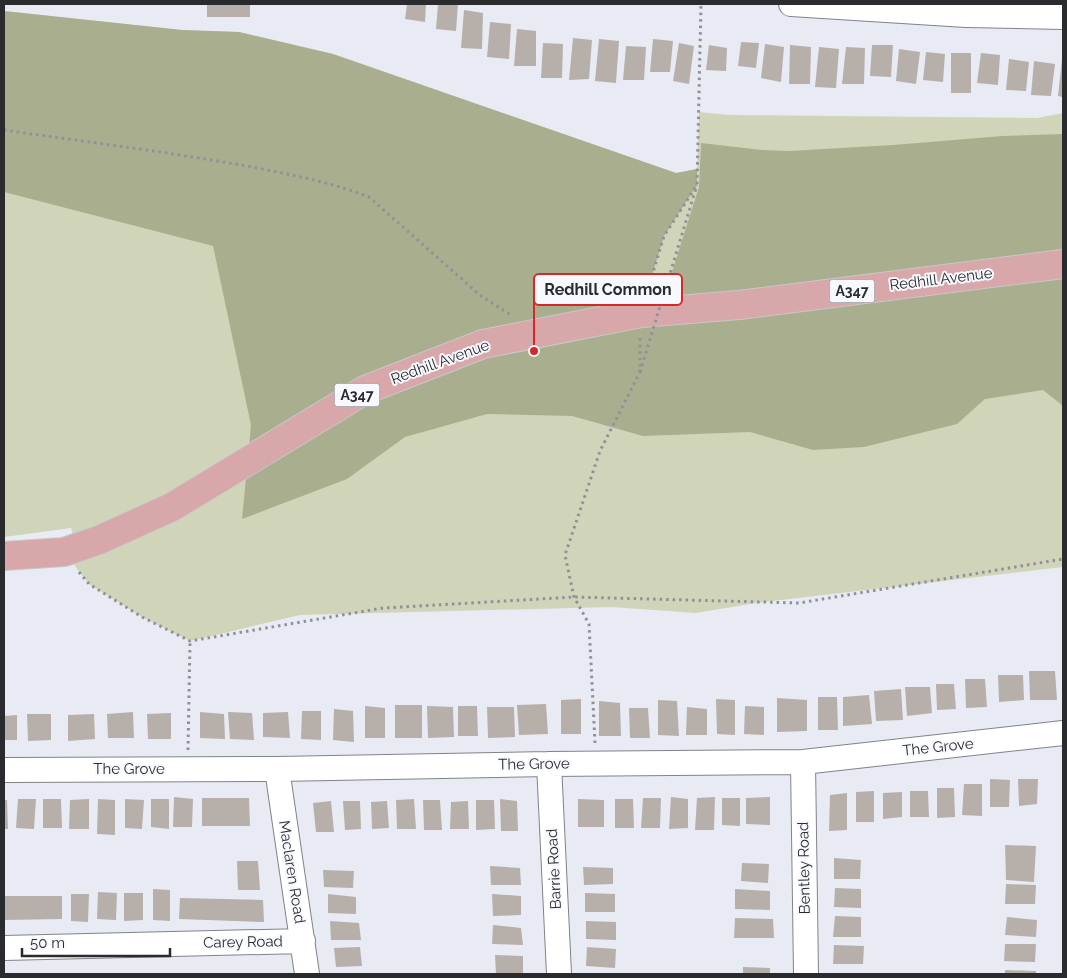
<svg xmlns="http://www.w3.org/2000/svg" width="1067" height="978" font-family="Raleway,sans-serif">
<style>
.green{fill:#d0d5ba}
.forest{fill:#a9af8e}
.building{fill:#b7afaa}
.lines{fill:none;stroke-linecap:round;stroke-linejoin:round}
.minor-casing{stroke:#80838a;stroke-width:26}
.major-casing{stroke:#c8c8c9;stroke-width:30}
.path{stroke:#8f9197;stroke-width:3;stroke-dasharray:2.5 4;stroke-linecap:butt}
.minor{stroke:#fff;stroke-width:24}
.major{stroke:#d7a7a9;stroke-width:28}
.path-bridge{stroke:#8f9197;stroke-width:3;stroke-dasharray:2.5 4;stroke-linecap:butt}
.labels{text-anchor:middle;stroke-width:4;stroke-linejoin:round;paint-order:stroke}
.shield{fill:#f7f9fe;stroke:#68696c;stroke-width:1}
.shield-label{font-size:14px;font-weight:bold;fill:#2a2b2e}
.street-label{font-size:15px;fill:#2a2b2e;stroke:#f7f9fe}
.leader{fill:none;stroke:#d62828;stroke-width:2}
.callout-dot{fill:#d62828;stroke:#f7f9fe;stroke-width:2}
.callout{fill:#f7f9fe;stroke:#d62828;stroke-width:2}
.callout-label{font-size:16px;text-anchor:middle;font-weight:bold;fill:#2a2b2e}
</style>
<rect width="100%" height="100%" fill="#e9ebf4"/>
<path class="green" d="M4,11l178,19 57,2 94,22 343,119 21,-4 2,-57 30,3 308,3 26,-5v454l-307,36 -60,10 -85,-6 -311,8 -110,26 -48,-24 -53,-33 -25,-32 13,-3 -6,-21 -67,9z"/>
<path class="forest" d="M4,11l178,19 57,2 94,22 343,119 21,-4v16l-33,51 -18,59 20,-4 33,-104 2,-44 61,7 27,1 104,-6 109,-9 61,-2v272l-20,-16 -58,9 -28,25 -93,23 -51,3 -63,-18 -107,4 -71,-20 -85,-2 -82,23 -58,42 -105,40 9,-94 -38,-179 -209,-54z"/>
<path class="building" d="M207,4h43v13h-43z
M407,4h19l-1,18 -20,-3z
M438,4h20l-2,27 -20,-2z
M464,10l19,3 -1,36 -21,-1z
M490,22l21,2 -2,35 -22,-2z
M517,29l19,2v35h-22z
M573,38l19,2 -3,39 -20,1z
M599,39l20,2 -3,42 -21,-2z
M653,39l20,2 -3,31h-20z
M741,42l18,1 -3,25 -18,-2z
M543,43l20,1 -1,34h-21z
M679,43l15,3 -5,38 -16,-3z
M765,44l19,3 -3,35 -20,-4z
M709,45l18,3 -1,23 -20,-1z
M790,45l21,2 -1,37h-21z
M872,45h21l-2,32 -21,-1z
M626,46l20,1 -2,33h-21z
M819,47l20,2 -3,39 -21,-1z
M846,47l19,1 -1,36h-22z
M899,49l21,3 -4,32 -20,-3z
M926,52l19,2 -2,28 -20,-2z
M951,53h20v40h-20z
M981,53l19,2 -2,30 -21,-2z
M1009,59l20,3 -3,29 -20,-1z
M1062,59l1,1v37l-5,-1z
M1034,61l21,3 -4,32 -20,-1z
M1029,671h26l2,29h-27z
M998,675h25l1,25 -25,2z
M965,679h20l2,28 -21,1z
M936,684h18l2,25 -19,1z
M905,687h25l2,26 -25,3z
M901,689l2,31 -27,1 -2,-30z
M869,695l3,29 -29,2v-29z
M818,697h19l1,33h-20z
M777,698l30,2v31l-30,1z
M581,699v35h-20v-34z
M716,699l19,1v35l-18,-1z
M658,700l19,1 2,35 -21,-1z
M599,701l21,2 1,33h-22z
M546,704l2,30 -29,1 -2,-30z
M395,705h27v33h-27z
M365,706l20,2v30h-20z
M427,706l26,1 1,30 -26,1z
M458,706h19l1,30h-20z
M745,706l19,1v28l-20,-1z
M487,707h27l1,30 -27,1z
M687,707l20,2v26h-21z
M629,708h19l2,30h-20z
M334,709l19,2 1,31 -21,-2z
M302,711h19v29l-20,-1z
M133,712l1,26h-26l-1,-24z
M200,712l24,2 1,25 -25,-1z
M228,712l24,1 2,27 -24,-1z
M288,712l2,26 -27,-1v-24z
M171,713v26h-23l-1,-25z
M27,714h24v26l-23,1z
M94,714l1,25 -27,2v-26z
M17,715v25h-13v-24z
M990,779l20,1 -1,27h-19z
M1018,779h20l-1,25 -18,2z
M964,784h18v32l-20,-1z
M937,788h17l1,29 -18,1z
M874,791v31h-18v-30z
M910,791h18l1,26h-19z
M902,792v25l-19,2v-26z
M847,793v37l-18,1 1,-36z
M174,797l19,2 -1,28h-19z
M671,797l17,2v29l-19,1z
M715,797l-1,33h-19l2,-32z
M770,797v28l-24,-1v-26z
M202,798h47l1,28h-48z
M643,798h18l-1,30h-19z
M722,798h18v28l-18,-1z
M18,799h18l-2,30 -18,-1z
M43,799h18l1,29h-19z
M89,799v30h-20l1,-29z
M98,799l17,1v35l-18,-1z
M125,799l19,1 -2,29 -17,-1z
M151,799h18v30l-18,-2z
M414,799l2,30h-19l-1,-29z
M500,799l17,2 1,30h-17z
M578,799l26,1v27h-26z
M615,799h18l1,29h-19z
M4,800h3l1,29h-4z
M423,800h17l2,30h-18z
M476,800h18l1,29 -19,1z
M331,801l3,31h-18l-3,-29z
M343,801h17l1,28 -16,1z
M387,801l2,27 -17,1 -1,-27z
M468,801l1,28h-19l1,-27z
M1005,845l31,1 -2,36 -28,-2z
M834,858l27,2 -1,19h-26z
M237,861h21l2,29h-22z
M742,863l27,1 -1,19 -27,-2z
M490,866l30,2 1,17h-30z
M583,867l30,1v16l-29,1z
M323,870l31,1 -1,17 -29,-1z
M1006,884l30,1 -1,19h-30z
M835,888l26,1v19l-27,-1z
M153,889l17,1v31l-17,-1z
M735,889l35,2v19l-35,-1z
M98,892l19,1 -1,27 -19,-1z
M124,893h19v27l-19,1z
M585,893l30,1v18h-30z
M71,894h18l-1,28 -17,-1z
M328,894l28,3v17l-28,-1z
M492,894l29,2v19l-28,1z
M4,896h58v23l-58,1z
M180,898l83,2 1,22 -85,-3z
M835,916l26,1v20h-28z
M1007,917l30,3 -1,17 -31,-2z
M735,918l38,1 1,19h-40z
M330,921l29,2 2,17h-30z
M586,921l30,1v18l-30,-1z
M493,925l28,3 2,17 -31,-1z
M1005,944h31l-1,18 -31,-1z
M834,945l30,1 -1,18h-30z
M360,947l2,19 -26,1 -2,-19z
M587,947l29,2 -1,19 -29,-2z
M495,955l28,1v18h-27z
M743,967l27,1v6h-27z
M1005,970l31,1v3h-31z"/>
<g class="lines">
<defs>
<path id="minor" d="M791,4l175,11 97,2
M803,762l3,212
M549,764l10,210
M277,769l30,205
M4,770l273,-1 272,-5 254,-2 260,-29
M4,948l299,-7"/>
<path id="major" d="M4,556l60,-4 35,-12 73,-33 193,-117 118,-46 158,-31 98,-8 324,-41"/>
</defs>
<use href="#minor" class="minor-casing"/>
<use href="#major" class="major-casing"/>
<path class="path" d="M4,130c82,12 166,22 248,37 40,8 79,15 117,30l112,99 30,19
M648,289l16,-53 33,-51 4,-181
M79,572l10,12 53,33 48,24 193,-33 191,-11 225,6 264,-44
M595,743l-6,-119 -15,-27 -9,-42 35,-104 40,-79v-35
M188,750l2,-109"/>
<use href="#minor" class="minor"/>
<use href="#major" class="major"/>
<path class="path-bridge" d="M640,372l57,-187"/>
</g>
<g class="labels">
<g class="shield">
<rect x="829.5" y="279.5" width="45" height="23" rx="4"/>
<rect x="334.5" y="383.5" width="45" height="23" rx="4"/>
</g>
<g class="shield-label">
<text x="852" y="296">A347</text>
<text x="357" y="400">A347</text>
</g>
<g class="street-label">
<text transform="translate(941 279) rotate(-7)" y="5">Redhill Avenue</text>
<text transform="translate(440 362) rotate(-20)" y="5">Redhill Avenue</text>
<text transform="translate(938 747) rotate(-6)" y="5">The Grove</text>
<text transform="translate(534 764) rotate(-1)" y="5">The Grove</text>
<text x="129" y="774">The Grove</text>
<text transform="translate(804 868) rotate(-91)" y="5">Bentley Road</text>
<text transform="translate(554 869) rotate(-93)" y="5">Barrie Road</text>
<text transform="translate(292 872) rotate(81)" y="5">Maclaren Road</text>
<text transform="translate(243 942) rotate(-1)" y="5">Carey Road</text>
</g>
</g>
<path class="leader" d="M534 351L534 289"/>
<circle class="callout-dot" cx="534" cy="351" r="5"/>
<rect class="callout" x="534" y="274" width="148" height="31" rx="5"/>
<g class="callout-label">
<text x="608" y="295">Redhill Common</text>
</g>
<rect width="1067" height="978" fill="none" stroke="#2a2b2e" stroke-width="10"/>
<path d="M22 948v8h148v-8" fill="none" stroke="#2a2b2e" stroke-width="2.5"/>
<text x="30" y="948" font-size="15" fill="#2a2b2e" stroke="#f7f9fe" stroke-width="4" paint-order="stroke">50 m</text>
</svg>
